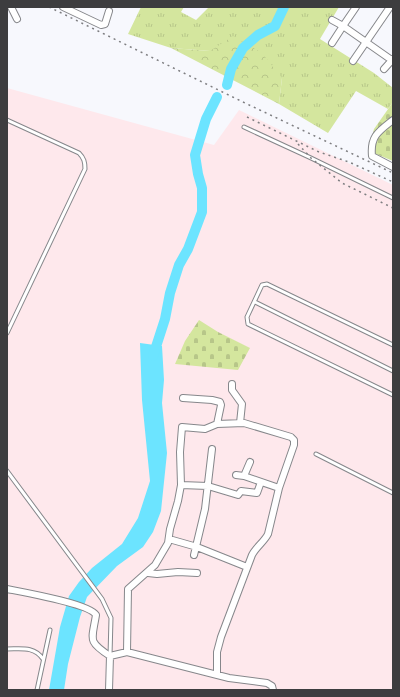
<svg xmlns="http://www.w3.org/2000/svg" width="400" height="697" font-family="Figtree,sans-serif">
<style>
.industrial{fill:#fee8ec}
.grass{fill:url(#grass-tufts)}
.forest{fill:url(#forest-crowns)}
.cemetery{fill:url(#cemetery-stones)}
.water{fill:#6ce4ff}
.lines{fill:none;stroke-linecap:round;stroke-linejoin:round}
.river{stroke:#6ce4ff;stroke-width:10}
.service-casing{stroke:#86878b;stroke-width:5}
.minor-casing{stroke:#86878b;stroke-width:8}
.service{stroke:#fff;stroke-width:3}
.minor{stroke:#fff;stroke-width:6}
.rail{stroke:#7e7e81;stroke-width:1.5;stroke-dasharray:2 4;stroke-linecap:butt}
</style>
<defs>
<pattern id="grass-tufts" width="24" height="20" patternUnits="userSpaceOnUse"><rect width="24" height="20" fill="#d4e69e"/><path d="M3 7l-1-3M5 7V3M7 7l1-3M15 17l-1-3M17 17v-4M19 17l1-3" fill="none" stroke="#b7c689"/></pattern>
<pattern id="forest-crowns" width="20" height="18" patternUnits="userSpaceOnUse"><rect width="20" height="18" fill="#d4e69e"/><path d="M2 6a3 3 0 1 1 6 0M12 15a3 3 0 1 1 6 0" fill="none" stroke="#b7c689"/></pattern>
<pattern id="cemetery-stones" width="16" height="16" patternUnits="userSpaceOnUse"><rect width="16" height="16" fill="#d4e69e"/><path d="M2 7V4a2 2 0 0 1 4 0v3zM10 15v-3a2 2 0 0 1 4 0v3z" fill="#b7c689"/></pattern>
</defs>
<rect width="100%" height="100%" fill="#f7f8fd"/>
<path class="industrial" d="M7,88l207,57 25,-35 154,75v505h-386z"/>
<path class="grass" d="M141,7h43l-3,5 15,8 13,-13h130l-19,32 54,34 19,15v14l-5,7 -32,-18 -28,42 -49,-29 3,-26 -72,-27 -39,-3 -43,-14z"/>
<path class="forest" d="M233,36l29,17 20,25 -3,26 -108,-56 39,3z"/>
<path class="cemetery" d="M393,102v59l-24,-10 5,-22z
M199,320l19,12 32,16 -12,22 -63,-6 10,-23z"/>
<path class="water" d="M140,343l22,3 2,34 -2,23 5,50 -6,58 -8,21 -10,15 -26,19 -30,31 -7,20 -12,47 -4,26h-15l11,-63 9,-31 10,-14 13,-14 30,-24 16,-26 12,-37 -8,-81z"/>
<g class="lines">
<path class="river" d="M227,85l4,-16 12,-21 15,-13 17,-9 9,-19
M153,356l12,-37 5,-26 9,-28 9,-16 14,-37v-24l-4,-14 -3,-19 11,-36 11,-22"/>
<defs>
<path id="service" d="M7,120l72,33c5,5 6,9 6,16l-78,164
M244,127l67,31 82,40
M255,302l138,69
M393,345l-126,-61 -5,1 -15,32 1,7 145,71
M316,454l77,39
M7,471l95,128 9,19 -1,38
M7,649c14,0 27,-3 36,10
M37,690l13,-60"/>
<path id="minor" d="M11,7l6,12
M63,7l38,18 4,-1 4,-13
M356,7l-13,19 50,35
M332,43l11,-17 -11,-6
M353,61l37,-54
M384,69l9,-10
M393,120c-14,11 -23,16 -21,36l21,11
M232,384v6l10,14 -2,19
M183,398l29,2 8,2 1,3 -4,19
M236,475l8,1 35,12
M244,476l6,-14
M181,485l27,1 30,9 3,-4 16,2 4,-11
M169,539l28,8 50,20
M194,555l11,-46 7,-60
M148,573l9,1 21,-2 19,1
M7,589c15,3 83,15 89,26 -4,25 -9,26 14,41l17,-4 102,26 38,5 5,3 1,4
M127,652l1,-63 27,-24 13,-22 2,-14 8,-28 3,-16 -1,-33 2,-25 23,2 12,-5 27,-1 47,14 3,3v5l-15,43 -11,46c-4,8 -12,13 -16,21l-31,82 -4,15v22
M109,690l1,-34"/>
</defs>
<use href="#service" class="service-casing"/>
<use href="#minor" class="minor-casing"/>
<use href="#service" class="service"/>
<use href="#minor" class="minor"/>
<path class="rail" d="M49,7l196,96 148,70
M247,117l72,35 30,10 44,20
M298,144l13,14 31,25 51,25"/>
</g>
<rect width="400" height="697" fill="none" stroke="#3d3d3f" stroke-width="16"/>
</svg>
